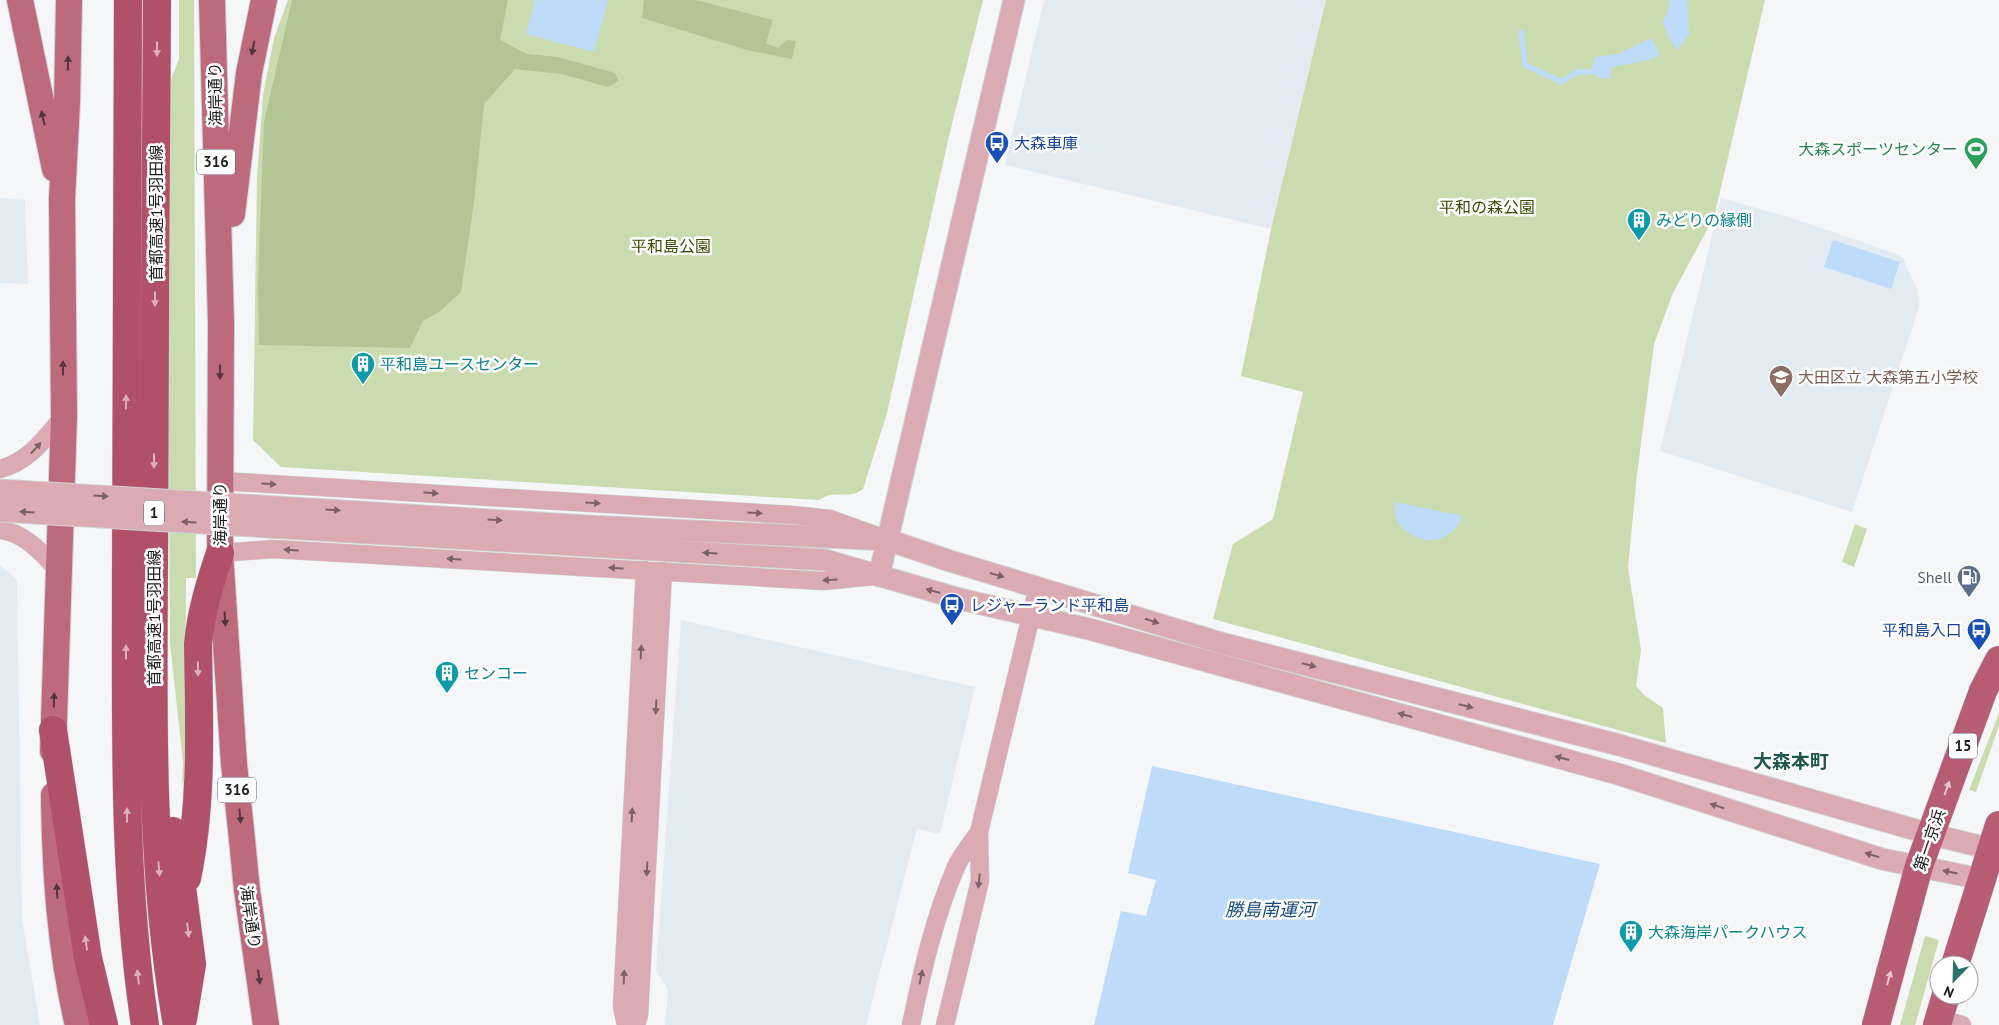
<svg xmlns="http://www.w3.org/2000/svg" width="1999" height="1025" font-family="'PT Sans','Noto Sans JP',sans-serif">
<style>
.built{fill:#e3ebf2}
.green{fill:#cadbaf}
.forest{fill:#b3c495}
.water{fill:#bedbfa}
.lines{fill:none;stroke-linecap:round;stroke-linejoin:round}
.stream{stroke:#bedbfa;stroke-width:5.5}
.minor-casing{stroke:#d1d3d5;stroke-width:19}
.tertiary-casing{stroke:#d1d3d5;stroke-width:23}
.primary-casing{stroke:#d1d3d5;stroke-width:28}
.trunk-casing{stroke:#d1d3d5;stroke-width:29}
.motorway-casing{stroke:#d1d3d5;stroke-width:29}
.minor{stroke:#dbabb4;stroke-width:18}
.tertiary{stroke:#dbabb4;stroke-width:21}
.primary{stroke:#bd6a7d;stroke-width:26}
.trunk{stroke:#b65d73;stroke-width:28}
.motorway{stroke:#b05069;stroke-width:28}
.tertiary-bridge-casing{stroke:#d1d3d5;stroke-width:23;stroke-linecap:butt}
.tertiary-bridge{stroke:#dbabb4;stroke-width:21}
.oneway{fill:#54373e}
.oneway2{fill:#dbb0bc}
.oneway3{fill:#7b6368}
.oneway4{fill:#e5c6ce}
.labels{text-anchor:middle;stroke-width:5;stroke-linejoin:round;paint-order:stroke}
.shield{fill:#fff;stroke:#5f5f60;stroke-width:1}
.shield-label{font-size:15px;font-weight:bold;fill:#1b1b1c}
.street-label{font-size:16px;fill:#1b1b1c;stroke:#fff}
.transit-label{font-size:16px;fill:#164399;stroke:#fff;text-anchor:start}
.leisure-label{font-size:16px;fill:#27864d;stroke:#fff;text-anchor:end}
.park-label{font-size:16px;fill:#394b00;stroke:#fff}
.culture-label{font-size:16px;fill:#0d838f;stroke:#fff;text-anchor:start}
.education-label{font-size:16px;fill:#785e54;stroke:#fff;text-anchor:start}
.service-label{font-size:16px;fill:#4e5e75;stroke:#fff;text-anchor:end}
.water-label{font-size:18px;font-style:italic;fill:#184c7c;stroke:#fff}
.quarter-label{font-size:19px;font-weight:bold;fill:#1e5750;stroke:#fff}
</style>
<rect width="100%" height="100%" fill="#f4f6f8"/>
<path class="built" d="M1044,0h282l-55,229 -266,-64z
M0,198l25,2 3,84 -28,-1z
M1721,198l77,22 101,35 5,4 2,7 11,22 2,19 -67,205 -192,-61z
M0,565l17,15 5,338 18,107h-40z
M681,620l294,67 -35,147 -23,-5 -51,196h-201l3,-35 -12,-20z"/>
<path class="green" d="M179,0h15l2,578h-10l-1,99 4,12 1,74 -8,22 1,-23 -13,-119 -3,-553 12,-31z
M288,0h695l-34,136 -62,277 -24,76c-15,12 -27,-1 -44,11l-538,-33 -28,-27 4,-262 6,-83 11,-57z
M1326,0h439l-51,217 -41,76 -19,51 -17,130 -9,94 13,82 -5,36 8,9 19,13 3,35 -453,-124 20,-75 40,-25 30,-127 -62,-16 30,-147z
M1855,524l12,5 -13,38 -12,-5z
M1999,713v13l-23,66 -7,-2z
M1925,936l14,4 -23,82 -1,3h-15z"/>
<path class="forest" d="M292,0h216l-8,40 27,14 31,3 57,16 4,8 -11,6 -46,-13 -47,-5 -31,35 -10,98 -13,90 -22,20 -16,9 -13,27 -151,-3 -1,-64 6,-159z
M644,0h52l77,20 -7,23 12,5 9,-8 9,1 -4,18 -45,-9 -105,-32z"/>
<path class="water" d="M535,0h73l-14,52 -68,-18z
M1669,0h18l2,34 -12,17 -15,-28 6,-12z
M1651,38l9,17 -11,5 -37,7 -3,12 -10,-1 -8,-9 5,-12 22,-3z
M1833,240l67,22 -9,27 -67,-22z
M1395,502l68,14c-10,23 -33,32 -54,17 -4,-2 -9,-7 -11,-11 -3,-5 -3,-14 -3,-20z
M1152,766l448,98 -47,161h-459l27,-114 25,5 10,-36 -28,-7z"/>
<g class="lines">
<path class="stream" d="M1521,32l4,33 37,17 15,-10h17l5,-3"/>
<defs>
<path id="minor" d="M0,469c30,-8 44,-30 64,-53
M220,481l573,34 37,4 50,18
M0,530c24,2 43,24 58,40
M220,553l53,-4 515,30 36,2 50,-5
M1939,1018l23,7
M626,1025l-4,-19 23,-436
M636,1025l3,-10 24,-444
M911,1025c11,-53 23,-107 45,-158 5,-12 16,-24 23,-35
M945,1025l35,-144 -1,-49 59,-245"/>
<path id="tertiary" d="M589,526l299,14 62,21 271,82 398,102 311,89 61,15
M588,546l237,14 135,39 129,30 529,145 264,85 99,20
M879,576l135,-576"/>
<path id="primary" d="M20,0l35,169
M212,0l9,323 -1,230 14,211 7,66 6,60 19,135
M232,214l17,-141 15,-73
M53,751l11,-335 -2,-217 5,-96 2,-103
M54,795c1,77 6,155 24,230"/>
<path id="trunk" d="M1955,965l44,-140
M1876,1025l43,-159 64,-175 16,-31
M1937,1025l9,-30"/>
<path id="motorway" d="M128,0c-1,194 -2,388 -2,583 0,147 -3,296 19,442
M157,0c-1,187 -3,375 -3,562 -1,154 -4,311 23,463
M53,730l35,228 16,67
M173,831l10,64 9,69 -9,55
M187,878c16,-77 12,-156 11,-234 3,-32 12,-61 22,-91"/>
</defs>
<use href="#minor" class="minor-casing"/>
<use href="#tertiary" class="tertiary-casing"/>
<use href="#primary" class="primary-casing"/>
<use href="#trunk" class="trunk-casing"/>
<use href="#motorway" class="motorway-casing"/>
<use href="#minor" class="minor"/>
<use href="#tertiary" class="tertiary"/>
<use href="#primary" class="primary"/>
<use href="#trunk" class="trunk"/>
<use href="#motorway" class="motorway"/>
<defs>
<path id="tertiary-bridge" d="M0,490l589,36
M0,511l588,35"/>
</defs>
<use href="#tertiary-bridge" class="tertiary-bridge-casing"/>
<use href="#tertiary-bridge" class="tertiary-bridge"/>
</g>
<defs><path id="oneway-solid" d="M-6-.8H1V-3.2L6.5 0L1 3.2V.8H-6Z" transform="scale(1.25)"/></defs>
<g class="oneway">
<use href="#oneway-solid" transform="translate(253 48) rotate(100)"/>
<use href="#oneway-solid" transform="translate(68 63) rotate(-89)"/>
<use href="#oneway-solid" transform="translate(43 118) rotate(-103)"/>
<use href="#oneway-solid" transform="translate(63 368) rotate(-90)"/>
<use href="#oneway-solid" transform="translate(220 372) rotate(90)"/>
<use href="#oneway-solid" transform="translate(225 619) rotate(86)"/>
<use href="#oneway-solid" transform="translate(54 700) rotate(-88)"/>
<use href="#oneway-solid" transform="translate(240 816) rotate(85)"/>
<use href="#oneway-solid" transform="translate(57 891) rotate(-93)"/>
<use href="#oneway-solid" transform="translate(259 977) rotate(82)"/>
</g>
<g class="oneway2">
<use href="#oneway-solid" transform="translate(157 49) rotate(90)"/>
<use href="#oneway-solid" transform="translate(155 299) rotate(90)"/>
<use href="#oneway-solid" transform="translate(126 402) rotate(-89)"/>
<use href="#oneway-solid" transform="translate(154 461) rotate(90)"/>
<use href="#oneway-solid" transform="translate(126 652) rotate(-90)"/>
<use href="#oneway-solid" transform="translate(198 669) rotate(89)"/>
<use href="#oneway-solid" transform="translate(127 815) rotate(-90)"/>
<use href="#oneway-solid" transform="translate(159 869) rotate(85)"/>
<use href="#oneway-solid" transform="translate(188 930) rotate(83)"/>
<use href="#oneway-solid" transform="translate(86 943) rotate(-99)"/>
<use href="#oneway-solid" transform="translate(138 977) rotate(-97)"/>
</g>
<g class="oneway3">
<use href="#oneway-solid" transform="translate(36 448) rotate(-47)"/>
<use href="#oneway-solid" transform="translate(269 484) rotate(3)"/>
<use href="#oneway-solid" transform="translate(431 493) rotate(3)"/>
<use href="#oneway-solid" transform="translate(101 496) rotate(3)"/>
<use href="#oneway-solid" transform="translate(593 503) rotate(3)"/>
<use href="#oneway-solid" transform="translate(333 510) rotate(3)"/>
<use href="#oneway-solid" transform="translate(27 512) rotate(-177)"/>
<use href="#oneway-solid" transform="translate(755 513) rotate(3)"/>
<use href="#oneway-solid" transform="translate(495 520) rotate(3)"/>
<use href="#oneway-solid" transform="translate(189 522) rotate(-177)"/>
<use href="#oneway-solid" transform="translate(291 550) rotate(-177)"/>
<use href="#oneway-solid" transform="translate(710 553) rotate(-177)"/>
<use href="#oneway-solid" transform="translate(454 559) rotate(-177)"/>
<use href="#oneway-solid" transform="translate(616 568) rotate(-177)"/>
<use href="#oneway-solid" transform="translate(997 575) rotate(16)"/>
<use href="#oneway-solid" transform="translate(830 580) rotate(176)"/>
<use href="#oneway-solid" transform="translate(933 591) rotate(-164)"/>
<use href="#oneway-solid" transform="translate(1152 621) rotate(17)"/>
<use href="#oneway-solid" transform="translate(641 652) rotate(-87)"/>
<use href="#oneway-solid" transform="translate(1309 665) rotate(14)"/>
<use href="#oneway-solid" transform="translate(1466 706) rotate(14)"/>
<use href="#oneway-solid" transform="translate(656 707) rotate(93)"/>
<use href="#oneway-solid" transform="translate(1405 715) rotate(-165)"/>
<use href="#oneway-solid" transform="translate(1562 758) rotate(-165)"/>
<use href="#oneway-solid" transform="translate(1717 806) rotate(-162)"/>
<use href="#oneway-solid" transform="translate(632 815) rotate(-87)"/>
<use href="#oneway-solid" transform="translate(1872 855) rotate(-163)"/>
<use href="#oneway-solid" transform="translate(647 869) rotate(93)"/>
<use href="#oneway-solid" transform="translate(1950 872) rotate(-168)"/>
<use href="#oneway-solid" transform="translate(979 881) rotate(96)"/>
<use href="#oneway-solid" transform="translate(624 977) rotate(-87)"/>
<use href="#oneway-solid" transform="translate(921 977) rotate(-78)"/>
</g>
<g class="oneway4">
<use href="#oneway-solid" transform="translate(1947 788) rotate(-70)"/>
<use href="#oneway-solid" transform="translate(1889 978) rotate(-75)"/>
</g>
<defs>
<symbol id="bus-pin" viewBox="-11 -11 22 30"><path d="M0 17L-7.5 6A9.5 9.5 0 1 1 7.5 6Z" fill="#1a4fb4" stroke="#fff"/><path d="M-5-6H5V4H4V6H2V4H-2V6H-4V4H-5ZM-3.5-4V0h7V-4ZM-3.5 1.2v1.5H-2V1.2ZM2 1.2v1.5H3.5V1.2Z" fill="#fff"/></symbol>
<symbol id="stadium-pin" viewBox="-11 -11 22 30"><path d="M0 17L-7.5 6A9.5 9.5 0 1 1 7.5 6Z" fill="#2e9e5b" stroke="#fff"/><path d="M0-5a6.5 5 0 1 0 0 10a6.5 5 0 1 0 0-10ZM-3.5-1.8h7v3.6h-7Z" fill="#fff"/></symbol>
<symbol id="building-pin" viewBox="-11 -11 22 30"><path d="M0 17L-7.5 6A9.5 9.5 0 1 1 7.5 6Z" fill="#0f9aa8" stroke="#fff"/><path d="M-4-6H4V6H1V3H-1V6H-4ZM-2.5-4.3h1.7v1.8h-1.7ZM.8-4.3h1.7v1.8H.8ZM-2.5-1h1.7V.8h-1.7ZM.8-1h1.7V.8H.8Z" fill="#fff"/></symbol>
<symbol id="school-pin" viewBox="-11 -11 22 30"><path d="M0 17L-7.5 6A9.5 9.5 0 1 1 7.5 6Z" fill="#8d6e63" stroke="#fff"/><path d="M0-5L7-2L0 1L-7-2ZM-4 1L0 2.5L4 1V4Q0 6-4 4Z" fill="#fff"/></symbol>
<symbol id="fuel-pin" viewBox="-11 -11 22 30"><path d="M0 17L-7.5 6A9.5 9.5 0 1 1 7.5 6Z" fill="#5c6f8a" stroke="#fff"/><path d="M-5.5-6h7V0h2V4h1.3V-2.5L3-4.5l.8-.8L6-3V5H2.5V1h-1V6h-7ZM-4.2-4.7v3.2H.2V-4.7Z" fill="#fff"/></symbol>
</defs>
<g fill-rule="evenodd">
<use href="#bus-pin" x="983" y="129" width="28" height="38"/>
<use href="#stadium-pin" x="1962" y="135" width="28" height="38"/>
<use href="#building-pin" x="1625" y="206" width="28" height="38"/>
<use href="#building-pin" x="349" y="350" width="28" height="38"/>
<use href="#school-pin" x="1767" y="363" width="28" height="38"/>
<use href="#fuel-pin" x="1955" y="563" width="28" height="38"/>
<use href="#bus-pin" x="938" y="591" width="28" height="38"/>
<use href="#bus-pin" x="1965" y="616" width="28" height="38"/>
<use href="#building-pin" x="433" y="659" width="28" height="38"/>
<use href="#building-pin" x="1617" y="918" width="28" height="38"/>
</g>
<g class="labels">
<g class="shield">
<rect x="197" y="149.5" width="38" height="25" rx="4"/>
<rect x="144" y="500.5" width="20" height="25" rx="4"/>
<rect x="1949" y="733.5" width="28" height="25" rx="4"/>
<rect x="218" y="777.5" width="38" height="25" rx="4"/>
</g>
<g class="shield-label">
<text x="216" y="167">316</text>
<text x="154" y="518">1</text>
<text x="1963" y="751">15</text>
<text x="237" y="795">316</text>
</g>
<g class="street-label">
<text transform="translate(215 94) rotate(-91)" y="6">海岸通り</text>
<text transform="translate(156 213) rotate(-90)" y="6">首都高速1号羽田線</text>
<text transform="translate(220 514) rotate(-90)" y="6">海岸通り</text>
<text transform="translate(154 618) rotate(-90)" y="6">首都高速1号羽田線</text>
<text transform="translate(1929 840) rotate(-71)" y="6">第一京浜</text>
<text transform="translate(251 917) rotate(82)" y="6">海岸通り</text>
</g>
<g class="transit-label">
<text x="1014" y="149">大森車庫</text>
<text x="970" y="611">レジャーランド平和島</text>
<text x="1962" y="636" text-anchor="end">平和島入口</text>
</g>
<g class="leisure-label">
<text x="1958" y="155">大森スポーツセンター</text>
</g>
<g class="park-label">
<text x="1487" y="213">平和の森公園</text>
<text x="671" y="252">平和島公園</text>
</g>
<g class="culture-label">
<text x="1656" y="226">みどりの縁側</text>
<text x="380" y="370">平和島ユースセンター</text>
<text x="464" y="679">センコー</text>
<text x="1648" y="938">大森海岸パークハウス</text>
</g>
<g class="education-label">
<text x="1798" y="383">大田区立 大森第五小学校</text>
</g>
<g class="service-label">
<text x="1952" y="583">Shell</text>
</g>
<g class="water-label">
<text x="1270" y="916">勝島南運河</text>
</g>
<g class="quarter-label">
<text x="1791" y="768">大森本町</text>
</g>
</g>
<g transform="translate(1954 980) rotate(203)"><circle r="24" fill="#ffffff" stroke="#a4a4a4"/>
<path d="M0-4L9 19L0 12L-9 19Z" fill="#2b736a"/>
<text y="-8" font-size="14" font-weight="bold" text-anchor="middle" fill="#1b1b1c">N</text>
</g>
</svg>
